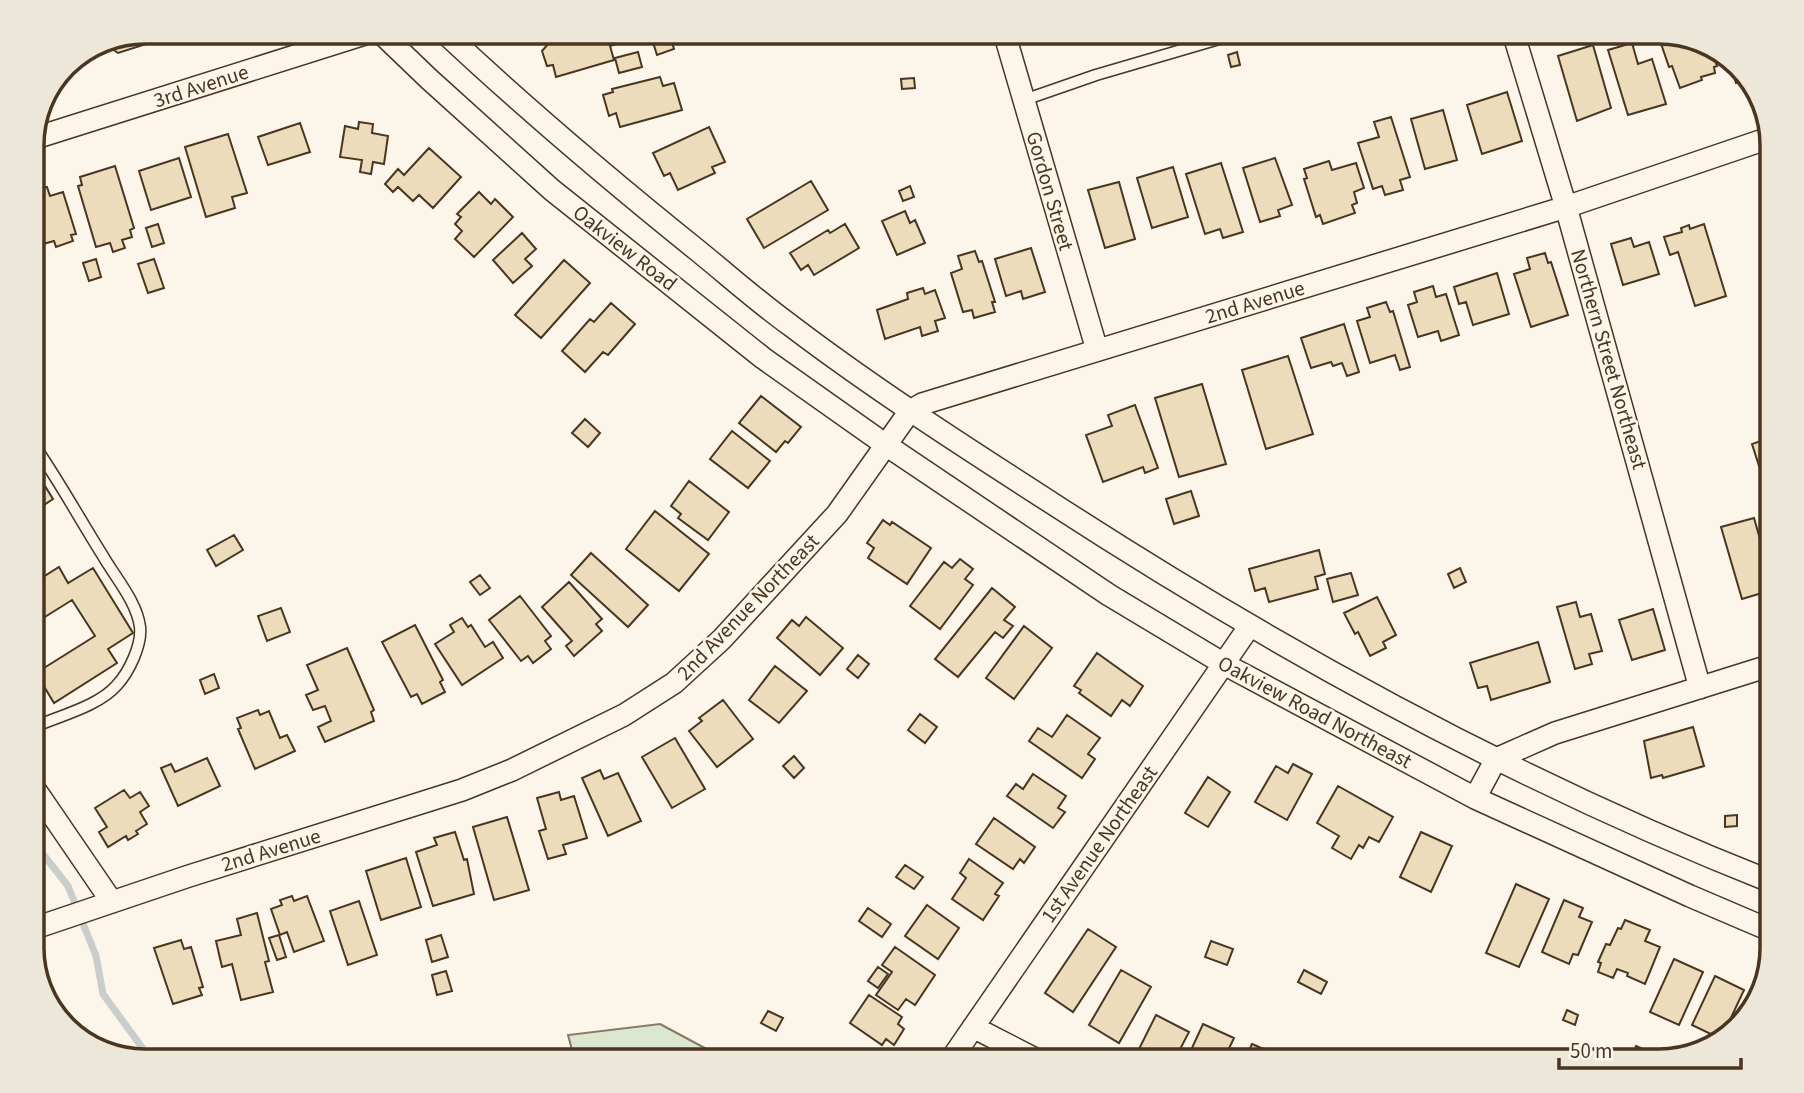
<svg xmlns="http://www.w3.org/2000/svg" width="1804" height="1093" font-family="'Source Sans 3',sans-serif">
<style>
.green{fill:#dce7d0;stroke:#887966;stroke-width:2}
.lines{fill:none;stroke-linecap:round;stroke-linejoin:round}
.stream{stroke:#c9cecd;stroke-width:7}
.building{fill:#ecdcbc;stroke:#4a3520;stroke-width:2}
.service-casing{stroke:#4a3520;stroke-width:13}
.minor-casing{stroke:#4a3520;stroke-width:24}
.service{stroke:#fbf6e9;stroke-width:10}
.minor{stroke:#fbf6e9;stroke-width:21}
.labels{text-anchor:middle;stroke-width:5;stroke-linejoin:round;paint-order:stroke}
.street-label{font-size:21px;fill:#4a3520;stroke:#fbf6e9}
.rim{fill:none;stroke:#4a3520;stroke-width:3.5}
</style>
<rect width="100%" height="100%" fill="#fbf6e9"/>
<path class="green" d="M660,1024l69,37h-154l-7,-26z"/>
<g class="lines">
<path class="stream" d="M32,840l36,46 28,70 7,38 49,67"/>
</g>
<path class="building" d="M144,32h18l-6,9 -38,12 -10,-7z
M591,32h25l3,11 -9,3 4,14 -58,17 -3,-12 -6,1 -5,-15 7,-8z
M637,32h37l-5,1 5,16 -17,6 -5,-16 -12,3z
M699,32h30l-28,8z
M1657,32l53,13 7,21 -3,1 1,6 -14,4 1,3 -22,8 -8,-22 -3,1z
M1632,43l6,21 14,-5 14,45 -38,11 -20,-65z
M1593,45l18,63 -34,13 -19,-65z
M1720,50l28,29 -12,4 -6,-18 -4,1z
M638,52l4,15 -23,6 -4,-15z
M1237,52l3,13 -9,2 -3,-12z
M86,55l2,5 -25,8 2,-4z
M660,77l3,9 11,-3 8,27 -62,17 -4,-14 -7,3 -6,-21 10,-3 -1,-3z
M914,78l1,10 -13,1 -1,-10z
M1507,92l15,49 -40,13 -15,-49z
M1443,110l14,50 -32,9 -14,-50z
M1391,117l19,60 -10,3 3,10 -18,5 -3,-9 -9,3 -15,-46 21,-6 -5,-15z
M359,122l14,2 -1,9 16,3 -4,28 -11,-2 -2,12 -11,-2 2,-12 -22,-3 5,-31 13,3z
M300,123l10,29 -42,13 -10,-28z
M709,127l16,35 -13,5 3,6 -37,17 -8,-17 -6,3 -11,-23z
M228,134l19,59 -15,4 3,11 -29,9 -21,-70z
M429,148l32,29 -28,31 -14,-13 -6,6 -15,-14 -5,5 -8,-8 13,-15 6,6z
M179,158l12,39 -40,13 -12,-39z
M1275,158l17,47 -14,5 2,6 -20,6 -17,-54z
M1329,161l3,9 24,-7 8,25 -10,4 3,11 -5,2 3,8 -32,11 -3,-9 -4,2 -12,-38 3,-1 -3,-9z
M1221,163l22,69 -20,6 -3,-9 -15,5 -19,-60z
M115,166l19,62 -4,2 2,7 -10,3 3,8 -12,4 -3,-9 -14,4 -18,-61 4,-1 -2,-8z
M1173,167l15,50 -36,11 -15,-50z
M811,181l17,29 -64,38 -17,-29z
M1119,182l16,57 -30,9 -17,-58z
M910,186l4,11 -11,4 -4,-10z
M47,187l3,9 13,-4 13,42 -5,1 2,6 -17,6 -2,-6 -11,3 -11,-37v-16z
M479,192l12,12 4,-5 18,18 -39,40 -19,-18 7,-8 -7,-7 6,-7 -4,-3z
M905,211l5,12 5,-3 10,23 -28,12 -15,-34z
M158,224l6,19 -12,4 -6,-19z
M845,224l14,24 -45,27 -6,-10 -7,5 -11,-17 38,-23 2,3z
M1704,224l22,72 -31,10 -17,-54 -8,3 -6,-18 18,-5 -1,-4 8,-3 1,4z
M522,233l14,16 -11,10 7,7 -19,17 -20,-23z
M1631,238l3,9 15,-5 10,32 -36,11 -12,-41z
M1031,248l14,44 -22,7 -2,-8 -15,5 -11,-37z
M975,251l4,11 3,-1 13,41h-3l3,10 -21,6 -2,-8 -9,2 -12,-39 11,-4 -4,-13z
M1545,253l3,10 3,-1 17,53 -37,12 -17,-53 16,-5 -3,-11z
M96,259l5,18 -12,4 -6,-18z
M154,259l10,29 -16,5 -10,-29z
M564,260l26,23 -49,55 -26,-23z
M1497,273l12,41 -36,11 -7,-23 -7,2 -5,-17z
M1433,286l3,11 10,-3 13,41 -18,6 -3,-10 -20,6 -10,-32 9,-3 -3,-10z
M923,288l2,6 10,-4 10,28 -10,3 3,10 -16,5 -2,-9 -35,12 -8,-29 31,-11 -1,-6z
M1386,302l4,10 3,-1 17,56 -10,3 -5,-15 -25,8 -13,-42 13,-4 -3,-9z
M611,303l24,21 -27,31 -5,-3 -18,20 -23,-21 28,-32 4,3z
M1344,324l15,48 -12,4 -5,-13 -9,3 -2,-4 -20,6 -10,-30z
M1288,356l25,78 -47,15 -24,-79z
M1202,384l24,80 -47,13 -24,-79z
M761,396l40,31 -13,16 -3,-2 -9,11 -37,-29z
M1135,405l23,63 -13,5 -2,-6 -40,15 -17,-47 26,-9 -4,-11z
M585,419l15,14 -12,14 -16,-14z
M732,431l38,30 -22,27 -38,-29z
M1772,437v32l-11,3 -9,-28z
M32,465l21,34 -21,14z
M689,481l40,31 -21,28 -30,-22 3,-4 -10,-8z
M1191,491l8,25 -25,8 -8,-25z
M655,511l54,43 -30,37 -53,-42z
M1754,518l18,63v9l-30,9 -21,-72z
M883,520l7,5 2,-3 39,26 -24,36 -39,-26 6,-10 -7,-5z
M234,535l9,15 -27,16 -9,-16z
M1319,550l6,24 -10,3 3,12 -49,13 -4,-14 -10,3 -6,-22z
M591,553l57,52 -20,22 -57,-52z
M960,559l13,10 -8,10 8,6 -33,44 -30,-23 34,-44 8,6z
M59,567l9,16 25,-15 40,65 -25,16 9,14 -63,40 -18,-30 59,-37 -23,-36 -40,25v-41z
M1460,568l6,14 -12,6 -6,-14z
M1351,573l7,22 -25,7 -6,-23z
M480,575l10,13 -10,7 -10,-13z
M569,582l33,37 -6,5 6,7 -28,25 -8,-10 6,-5 -30,-34z
M992,588l23,19 -11,13 9,6 -10,12 -8,-6 -37,45 -23,-18z
M520,596l31,40 -6,5 6,8 -18,14 -5,-7 -7,5 -32,-41z
M1377,597l19,38 -13,7 3,6 -16,8 -12,-24 -3,2 -11,-21z
M1576,602l4,15 11,-3 11,37 -13,3 3,10 -17,5 -18,-62z
M281,608l9,24 -23,9 -9,-25z
M1653,609l12,41 -33,10 -13,-40z
M806,617l37,31 -23,27 -43,-37 15,-18 7,6z
M462,618l6,9 3,-2 14,22 8,-5 10,16 -41,27 -27,-41 19,-12 -4,-7z
M415,625l28,55 -3,2 5,10 -23,12 -5,-10 -6,3 -29,-55z
M1024,626l28,22 -38,51 -28,-21z
M1538,642l12,40 -59,18 -4,-14 -9,2 -8,-25z
M347,648l27,62 -3,2 3,9 -49,21 -7,-15 13,-6 -6,-15 -12,4 -7,-15 12,-5 -11,-25z
M1097,653l46,33 -13,20 -8,-6 -11,16 -32,-23 2,-3 -7,-4z
M858,655l11,9 -11,14 -11,-9z
M775,666l32,25 -28,32 -30,-23z
M214,674l5,14 -14,6 -5,-14z
M723,700l30,39 -36,28 -28,-36 13,-10 -3,-3z
M258,710l2,5 9,-4 11,27 7,-3 8,16 -40,18 -17,-40 3,-1 -4,-10z
M920,714l17,13 -12,16 -17,-13z
M1067,715l33,23 -12,16 7,5 -13,19 -53,-37 9,-13 14,9z
M1693,727l11,39 -41,12 -1,-3 -11,3 -7,-37z
M675,738l30,51 -33,19 -30,-51z
M794,756l10,12 -10,10 -11,-12z
M207,758l13,28 -42,20 -17,-38 10,-4 4,8z
M1772,761v24l-7,-22z
M1293,764l19,10 -25,46 -32,-18 21,-36 12,7z
M600,770l4,9 14,-6 23,48 -33,15 -26,-58z
M1033,774l33,22 -8,12 7,4 -12,16 -46,-32 9,-12 7,5z
M1208,777l22,15 -22,35 -23,-14z
M1338,786l55,31 -14,25 -10,-5 -6,11 -4,-3 -8,14 -19,-11 7,-12 -22,-13z
M124,790l6,8 10,-6 9,14 -9,6 7,12 -11,7 2,3 -10,6 -2,-4 -18,11 -9,-15 8,-5 -12,-19z
M559,792l2,8 13,-4 13,42 -24,7 3,9 -18,5 -9,-28 7,-2 -9,-31z
M1737,815v11l-12,1v-11z
M507,817l22,73 -35,10 -21,-73z
M994,818l41,29 -11,16 -4,-4 -7,10 -37,-25z
M455,832l9,28 3,-1 7,35 -41,12 -17,-54 21,-7 -3,-7z
M1421,832l31,14 -21,46 -31,-15z
M406,858l15,49 -40,13 -15,-49z
M969,859l34,24 -8,11 4,2 -16,24 -31,-21 14,-21 -6,-5z
M905,865l18,12 -9,12 -18,-12z
M1516,884l33,15 -30,68 -33,-14z
M292,896l2,5 13,-5 17,45 -30,11 -7,-20 -7,3 -9,-26 11,-4 -2,-5z
M1564,900l19,8 -4,9 13,5 -14,33 -5,-1 -4,10 -27,-12z
M359,901l18,54 -29,10 -18,-54z
M927,905l32,23 -21,31 -33,-23z
M868,908l23,16 -9,13 -23,-16z
M257,913l12,48 -4,1 8,30 -32,8 -9,-36 -10,3 -6,-26 25,-6 -4,-16z
M1625,920l25,10 -5,11 15,6 -15,37 -18,-8 1,-3 -11,-4 -4,9 -15,-6 3,-9 -3,-1 8,-18 4,1 8,-17 3,1z
M1088,929l28,18 -43,65 -28,-19z
M279,935l7,22 -9,3 -8,-22z
M441,935l7,22 -16,5 -6,-22z
M181,940l3,9 7,-2 12,40 -4,1 3,7 -29,9 -19,-56z
M1211,941l22,8 -6,16 -22,-8z
M895,947l40,28 -20,30 -9,-6 -8,11 -22,-15 16,-23 -10,-7z
M1674,959l29,13 -24,53 -29,-13z
M878,967l10,7 -10,14 -10,-7z
M1121,970l30,17 -32,56 -30,-18z
M1304,970l23,12 -6,12 -23,-12z
M446,971l6,20 -15,4 -5,-20z
M1715,976l29,14 -23,49 -29,-14z
M869,995l33,22 -4,7 6,5 -10,16 -8,-6 -4,6 -32,-22z
M1567,1010l11,5 -3,10 -12,-5z
M768,1011l15,7 -7,13 -15,-8z
M1156,1015l33,17 -15,29h-26l-12,-6z
M1203,1024l31,14 -11,23h-37z
M1252,1044l30,13 -2,4h-36z
M1636,1046l29,13 -1,1 -34,1z
M828,1053l13,8h-19z"/>
<g class="lines">
<defs>
<path id="service" d="M1024,100l72,-25 147,-43
M32,442c26,37 47,76 71,114 12,21 34,46 37,71 2,18 -11,45 -23,58 -19,22 -59,31 -85,43"/>
<path id="minor" d="M380,32l49,47 123,111 211,168 123,87 223,150 115,69 251,134 215,98 82,35
M444,32c81,76 166,148 253,218 31,25 61,52 93,75 83,63 170,119 257,175 229,149 471,282 725,382
M1004,32l93,318
M1513,32l53,175 134,481
M32,139l339,-107
M32,785l80,117
M1475,798l21,-39 59,-26 217,-68
M32,929l157,-53 273,-86 50,-20 112,-55 50,-32 48,-44 115,-125 73,-103 12,-7 644,-197 206,-70
M973,1027l66,34
M950,1061l299,-434"/>
</defs>
<use href="#service" class="service-casing"/>
<use href="#minor" class="minor-casing"/>
<use href="#service" class="service"/>
<use href="#minor" class="minor"/>
</g>
<g class="labels">
<g class="street-label">
<text transform="translate(201 86) rotate(-18)" y="7">3rd Avenue</text>
<text transform="translate(1050 191) rotate(74)" y="7">Gordon Street</text>
<text transform="translate(625 248) rotate(38)" y="7">Oakview Road</text>
<text transform="translate(1255 302) rotate(-17)" y="7">2nd Avenue</text>
<text transform="translate(1609 359) rotate(74)" y="7">Northern Street Northeast</text>
<text transform="translate(748 607) rotate(-46)" y="7">2nd Avenue Northeast</text>
<text transform="translate(1315 712) rotate(28)" y="7">Oakview Road Northeast</text>
<text transform="translate(1099 844) rotate(-55)" y="7">1st Avenue Northeast</text>
<text transform="translate(271 850) rotate(-17)" y="7">2nd Avenue</text>
</g>
</g>
<path d="M0 0H1804V1093H0ZM145 44H1659A101 101 0 0 1 1760 145V948A101 101 0 0 1 1659 1049H145A101 101 0 0 1 44 948V145A101 101 0 0 1 145 44Z" fill="#ede7d9" fill-rule="evenodd"/>
<path class="rim" d="M145 44H1659A101 101 0 0 1 1760 145V948A101 101 0 0 1 1659 1049H145A101 101 0 0 1 44 948V145A101 101 0 0 1 145 44Z"/>
<path d="M1559 1058v10h182v-10" fill="none" stroke="#4a3520" stroke-width="3.5"/>
<text x="1570" y="1058" font-size="21" fill="#4a3520" stroke="#fbf6e9" stroke-width="5" paint-order="stroke">50 m</text>
</svg>
